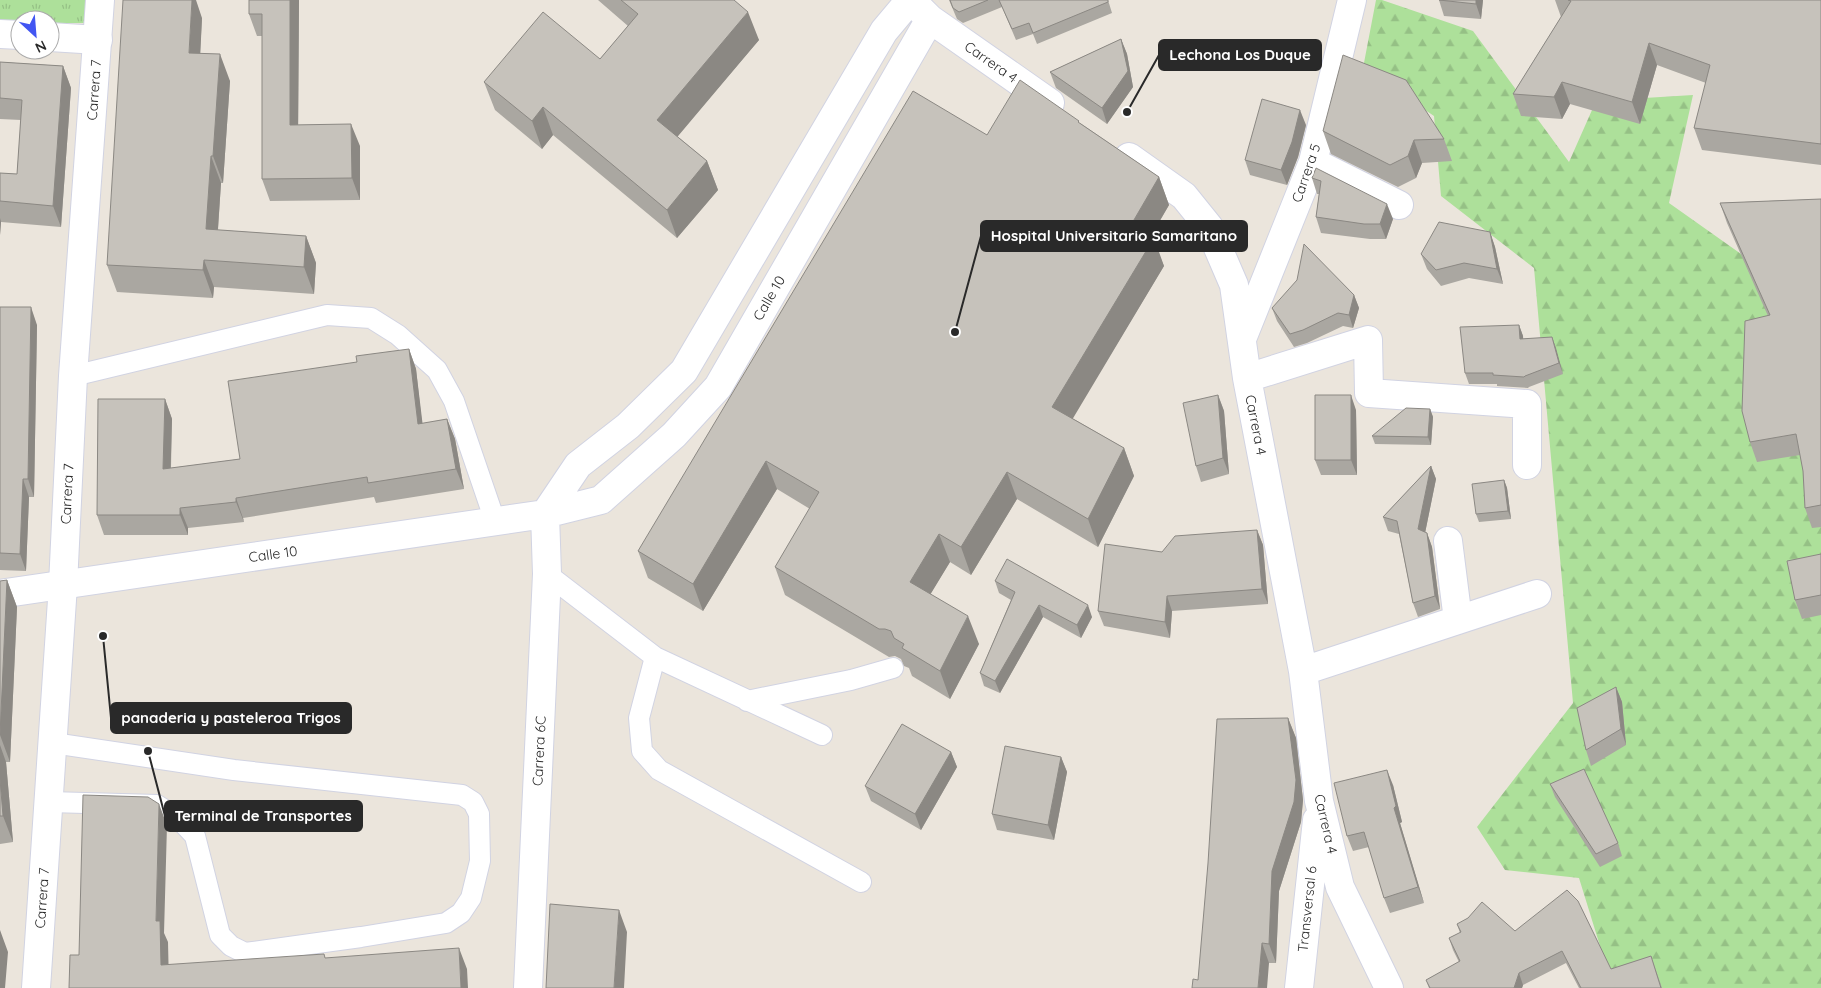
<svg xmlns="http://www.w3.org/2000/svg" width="1821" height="988" font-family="Quicksand,sans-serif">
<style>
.forest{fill:url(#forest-firs)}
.park{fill:url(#park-tufts)}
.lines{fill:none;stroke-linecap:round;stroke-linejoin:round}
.service-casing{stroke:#d1d3e2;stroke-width:22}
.minor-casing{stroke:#d1d3e2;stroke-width:30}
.tertiary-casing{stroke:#d1d3e2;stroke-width:30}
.service{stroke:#fff;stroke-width:20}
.minor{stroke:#fff;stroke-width:28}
.tertiary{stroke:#fff;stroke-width:28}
.wall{fill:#aaa7a1}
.shaded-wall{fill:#8b8883}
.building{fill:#c6c2bb;stroke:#8b8883}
.labels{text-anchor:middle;stroke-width:4.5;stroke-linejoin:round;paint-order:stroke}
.street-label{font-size:14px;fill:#292929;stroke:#fff}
.leader{fill:none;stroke:#292929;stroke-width:2}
.callout-dot{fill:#292929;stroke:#fff;stroke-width:2}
.callout{fill:#292929;stroke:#292929;stroke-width:2}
.callout-label{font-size:15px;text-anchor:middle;font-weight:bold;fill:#fff}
</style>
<defs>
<pattern id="forest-firs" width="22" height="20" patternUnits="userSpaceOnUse" patternTransform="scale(1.25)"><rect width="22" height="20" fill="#ade09a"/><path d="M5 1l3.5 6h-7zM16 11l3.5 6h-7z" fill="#95c085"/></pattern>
<pattern id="park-tufts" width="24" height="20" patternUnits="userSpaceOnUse" patternTransform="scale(1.25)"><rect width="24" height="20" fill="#ade09a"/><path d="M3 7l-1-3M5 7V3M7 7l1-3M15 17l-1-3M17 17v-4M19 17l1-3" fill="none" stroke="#95c085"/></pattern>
</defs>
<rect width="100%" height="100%" fill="#ebe5dc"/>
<path class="forest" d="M1376,0h6l91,31 96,131 27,-61 97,-6 -24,108 106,75 46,207v503h-208l-34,-110 -74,-8 -28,-43 96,-124 -39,-435 -93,-72 -7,-80 -71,-48z"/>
<path class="park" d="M0,0h94l-1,23h-43v-3h-30v3h-20z"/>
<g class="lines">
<defs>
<path id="service" d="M73,376l254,-61 44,3 27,17 39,35 17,31 41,120
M547,574l108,83 167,78
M655,657l-16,61 3,33 17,19 202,112
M747,701l104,-21 42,-12
M49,802l108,3 21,13 17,18 25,99 11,11 14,7 116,-16 85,-14 15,-10 10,-15 9,-37 -1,-47 -6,-12 -11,-7 -228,-25 -181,-27"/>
<path id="minor" d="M911,0l19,19 120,84
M0,34l20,1
M50,37l48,3
M1129,157l55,39 25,31 25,58 13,93 56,293 16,130 21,86 49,101
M1313,162l86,43
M1242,339l71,-177 39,-162
M1247,378l121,-38 1,53 158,11v61
M545,514l33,-49 50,-39 56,-55 200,-340 26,-31
M1448,541l10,79
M0,594l545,-80 56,-14 73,-65 44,-48 212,-368
M1303,671l234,-77
M528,988l19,-414 -2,-60
M1299,988l18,-168"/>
<path id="tertiary" d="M36,988l27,-403 10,-209 27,-376"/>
</defs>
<use href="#service" class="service-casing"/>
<use href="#minor" class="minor-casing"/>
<use href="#tertiary" class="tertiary-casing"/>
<use href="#service" class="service"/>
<use href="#minor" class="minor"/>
<use href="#tertiary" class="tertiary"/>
</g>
<path class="wall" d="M299,0l-1,125 62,21v54l-90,1 -8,-22v-143h-5l-8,-22z
M598,0h136l25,40 -82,96 30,25 11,29 -41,48 -124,-103 -11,14 -47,-39 -11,-28 116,-23 28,-33z
M949,0h159l4,13 -75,31 -4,-10 -17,6 -14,-33 -39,16 -6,-4z
M1439,0h44l-2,19 -37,-3z
M1555,0h266v165l-119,-15 -8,-22 12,-45 -49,-18 -17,59 -70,-20 -8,15 -41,-3 -8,-22 48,-77z
M202,18l-2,35 30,28 -7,102h-2l-3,47 88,6 10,27 -2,31 -100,-7 -1,11 -96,-6 -10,-27z
M1121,39l6,15 6,33 -26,37 -51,-36 -6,-16z
M0,62l63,4 8,22 -10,139 -60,-5 -1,13v-62l17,1 4,-54 -21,-1z
M1080,123l79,54 10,28 -18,31 13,30 -92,152 52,30 10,28 -36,71 -81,-48 -46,76 -21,-13 -20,32 49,50 -29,55 -38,-23 -3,-8 -5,-2 -3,-7 -6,-3 -6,1 -104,-62 -10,-28 35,-58 -33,-20 -74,122 -55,-33 -10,-27 349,-416z
M1306,125l-8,32 -11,28 -37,-10 -5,-15z
M1323,131l121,8 8,22 -30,2 -6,15 -18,9 -67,-33z
M1316,168l77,51 -7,20h-16l-49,-6 -5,-16 3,-23h-2l-5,-16z
M1821,199v328l-9,1 -7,-20 -2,-37 -3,-16 -43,7 -7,-20 18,-126 -41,-93 -7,-20z
M1490,232l5,15 8,37 -34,-6 -28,8 -14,-17 -6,-15z
M1354,295l5,13 -6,20 -10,-2 -36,17 -13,4 -17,-26 -5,-13z
M0,307l37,18 -3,172h-5l-3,74 -26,-1z
M1519,325l4,11v3l29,-2 11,37 -34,13 -1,1 -31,-2v-2h-28l-4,-11z
M409,349l7,20 6,55 25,-5 8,20 9,50 -88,14 -2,-6 -131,21 1,4 -56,6v7h-84l-7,-20 68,-116 7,20 -1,49 69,-9 117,-97z
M1218,395l6,16 5,63 -28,8 -5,-16z
M1430,409l3,8 -2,28 -56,-1 -3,-8z
M1356,410l1,65h-36l-6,-15z
M1431,466l5,13 -11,54h2l5,14 8,62 -22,8 -5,-14 -14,-69 -11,-3 -5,-14z
M1504,480l3,8 4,31 -32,3 -3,-8z
M1257,530l6,15 5,59 -96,7 -2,27 -66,-12 -6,-15 64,-59z
M1821,554v61l-19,4 -7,-19z
M7,580l10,27 -7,155h-4l7,80 -13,2v-263z
M995,581l97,36 -11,21 -38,-21 -43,76 -16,-7 -4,-13 31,-73 -12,-7z
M1616,687l6,15 4,43 -35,21 -5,-16z
M1288,718l8,20 7,62 -2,22 -22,69 -3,72h-7l-71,17z
M951,752l6,15 -36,63 -50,-29 -6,-15z
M1061,757l6,15 -13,68 -57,-10 -5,-16z
M1550,784l68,59 4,13 -22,11 -45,-70z
M1393,785l9,37 -2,1 24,80 -34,10 -6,-15 -15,-51 -16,4 -6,-15z
M1457,924l58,7 96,38 40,-13 11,32h-83l-13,-25 -43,22 -1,3h-93l-3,-8 33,-18 -6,-12 -4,-12 11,-5z"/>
<path class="shaded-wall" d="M192,0h4l6,18 -3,62 -10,-27z
M290,0h9l-1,147 -8,-22z
M1476,0h7l-2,19 -5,-15z
M748,12l11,28 -91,108 -11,-28z
M1121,39l6,15 6,33 -26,37 -5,-16z
M1649,43l8,22 -17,59 -8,-22z
M220,54l10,27 -7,102 -10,-27z
M63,66l8,22 -10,139 -8,-21z
M1562,82l8,22 -8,15 -8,-22z
M543,107l10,28 -11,14 -10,-28z
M1300,110l6,15 -8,32 -11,28 -6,-15z
M351,124l9,22v54l-8,-22z
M1414,140l8,23 -6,15 -8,-22z
M211,156l10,27 -5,74 -10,-28z
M707,161l11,29 -41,48 -10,-28z
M1159,177l10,28 -28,48 -10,-28z
M1387,204l6,15 -7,20 -6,-15z
M0,218l1,4 -1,13z
M1490,232l5,15 8,37 -6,-15z
M306,236l10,27 -2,31 -10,-27z
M1154,238l10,28 -101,169 -11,-28z
M204,260l10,27 -1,11 -10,-28z
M1354,295l5,13 -6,20 -4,-13z
M31,307l6,18 -3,172 -6,-18z
M1519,325l4,11 1,14 -4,-11z
M1552,337l4,11 7,26 -4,-11z
M409,349l7,20 9,75 -7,-20z
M1218,395l6,16 5,63 -6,-16z
M1351,395l5,15 1,65 -6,-15z
M165,399l7,20 -2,70 -7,-20z
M1430,409l3,8 -2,28 -3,-8z
M447,419l8,20 9,50 -8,-20z
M1124,448l10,28 -36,71 -10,-28z
M766,461l11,28 -74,122 -10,-27z
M1431,466l5,13 -13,64 -5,-14z
M1007,472l10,27 -46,76 -10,-28z
M23,479l6,18 -3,74 -6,-17z
M1504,480l3,8 4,31 -3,-8z
M236,498l7,20 1,4 -8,-20z
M180,508l8,20v7l-8,-20z
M1257,530l6,15 5,59 -6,-15z
M1427,533l5,14 8,62 -5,-13z
M939,534l11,28 -29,48 -11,-28z
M7,580l10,27 -7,155 -10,-27z
M1167,596l5,15 -2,27 -5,-16z
M1039,605l4,12 -43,76 -5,-12z
M1088,605l4,12 -11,21 -4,-13z
M968,616l11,28 -29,55 -10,-28z
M1616,687l6,15 4,43 -5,-16z
M1288,718l8,20 7,62 -2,22 -22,69 -3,72 -7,-19 3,-73z
M0,745l6,17 7,80 -10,-26 -3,-37z
M951,752l6,15 -36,63 -6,-16z
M1061,757l6,15 -13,68 -6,-15z
M1387,770l6,15 9,37 -2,1 24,80 -6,-16 -24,-79z
M159,804l8,21 -3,108 4,9 1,44 -8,-21 -5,-44z
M619,910l8,22 -3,56h-10z
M0,930l8,22 -3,36h-5z
M1262,943l7,20 -2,25h-9z
M459,948l8,21 1,19h-7z
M1519,973l4,12 -1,3h-8z"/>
<path class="building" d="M123,0h69l-3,53 31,1 -7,102h-2l-5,73 100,7 -2,31 -100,-7 -1,10 -96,-5z
M249,0h41v125l61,-1 1,54 -90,1v-165h-13z
M621,0h113l14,12 -91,108 50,41 -40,49 -124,-103 -11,14 -48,-39 59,-70 57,47 38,-45z
M950,0h38l-29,12 -6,-4z
M999,0h109v2l-75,31 -4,-10 -17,6z
M1439,0h37v4z
M1568,0h253v144l-127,-16 16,-63 -61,-22 -17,59 -70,-20 -8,15 -41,-3 58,-93z
M1121,39l7,32 -26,37 -52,-36z
M1343,55l63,25 38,59 -30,1 -6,16 -18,9 -67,-34z
M0,62l63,4 -10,140 -53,-5v-28l17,1 5,-74 -22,-2z
M1020,80l59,41 -1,1 81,55 -28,48 23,13 -102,169 72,41 -36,71 -81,-47 -46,75 -22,-13 -29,48 58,34 -28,55 -38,-23 2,-4 -10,-6 -3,-7 -6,-2h-6l-104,-62 44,-75 -53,-31 -73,123 -55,-33 275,-460 74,44z
M1262,99l38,11 -8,32 -11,28 -36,-10z
M1316,168l71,36 -7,20h-16l-48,-7 5,-36 -9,-3z
M1821,199v306l-16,3 -2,-37 -7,-37 -46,8 -8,-31 3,-90 25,-6 -50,-112z
M1439,222l51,10 7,37 -33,-6 -28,7 -15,-16z
M1304,244l50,51 -5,20 -11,-2 -35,17 -13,4 -18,-26 25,-28z
M0,307h31l-3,172h-5l-3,75 -20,-1z
M1519,325l1,14 32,-2 7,26 -34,13 -1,1 -31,-2v-2h-28l-5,-46z
M409,349l9,75 29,-5 9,50 -88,14 -1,-6 -131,21v4l-56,6v7h-83l1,-116h67l-2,70 77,-10 -12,-78 129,-19 -1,-6z
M1218,395l5,63 -27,8 -13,-63z
M1315,395h36v65h-36z
M1406,408l24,1 -2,28 -56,-1z
M1431,466l-13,63 9,4 8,63 -22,7 -16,-82 -14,-4z
M1504,480l4,31 -32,3 -4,-30z
M1257,530l5,59 -95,7 -2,26 -67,-11 7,-67 57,8 13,-16z
M1821,554v41l-26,5 -8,-39z
M1007,559l81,46 -11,20 -38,-20 -44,76 -15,-8 35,-81 -20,-11z
M7,580l-7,155v-154z
M1616,687l5,42 -35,21 -9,-42z
M1288,718l8,62 -2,22 -22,69 -3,73 -7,-1 -4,45h-66l1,-9 5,1 10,-117 9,-144z
M902,724l49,28 -36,62 -50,-28z
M1005,746l56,11 -13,68 -56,-11z
M1584,769l34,74 -22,11 -46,-70z
M1387,770l9,36 -2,2 24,79 -34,11 -20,-66 -17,4 -13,-53z
M0,779l3,37h-3z
M83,795l65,2 11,7 -3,117h4l1,44 163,-11 1,4 134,-10 2,40h-392l1,-33h9z
M1567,890l11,11 33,68 40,-13 10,32h-80l-19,-37 -43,22 -5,15h-84l-4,-8 34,-19 -11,-23 12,-6 -4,-8 11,-6 14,-16 33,29z
M550,904l69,6 -5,78h-68z"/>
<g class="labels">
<g class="street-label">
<text transform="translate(991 62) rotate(35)" y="5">Carrera 4</text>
<text transform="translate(94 90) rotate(-86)" y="5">Carrera 7</text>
<text transform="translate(1306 173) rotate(-71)" y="5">Carrera 5</text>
<text transform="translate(769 298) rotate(-60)" y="5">Calle 10</text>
<text transform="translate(1256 425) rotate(79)" y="5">Carrera 4</text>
<text transform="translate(67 494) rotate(-87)" y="5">Carrera 7</text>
<text transform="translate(273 554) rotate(-8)" y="5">Calle 10</text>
<text transform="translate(539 751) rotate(-87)" y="5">Carrera 6C</text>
<text transform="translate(1326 824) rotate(77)" y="5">Carrera 4</text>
<text transform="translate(42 898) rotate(-86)" y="5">Carrera 7</text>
<text transform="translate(1307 909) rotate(-84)" y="5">Transversal 6</text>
</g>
</g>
<path class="leader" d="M1127 112L1159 55M955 332L981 236M103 636L111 718M148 751L165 816"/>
<g class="callout-dot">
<circle cx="1127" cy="112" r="5"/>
<circle cx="955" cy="332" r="5"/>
<circle cx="103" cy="636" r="5"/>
<circle cx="148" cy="751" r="5"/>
</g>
<g class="callout">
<rect x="1159" y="40" width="162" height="30" rx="5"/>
<rect x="981" y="221" width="266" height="30" rx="5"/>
<rect x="111" y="703" width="240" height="30" rx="5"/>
<rect x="165" y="801" width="197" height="30" rx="5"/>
</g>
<g class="callout-label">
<text x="1240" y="60">Lechona Los Duque</text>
<text x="1114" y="241">Hospital Universitario Samaritano</text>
<text x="231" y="723">panaderia y pasteleroa Trigos</text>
<text x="263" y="821">Terminal de Transportes</text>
</g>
<g transform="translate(35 35) rotate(154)"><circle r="24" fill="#ffffff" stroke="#a9a9a9"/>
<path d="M0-4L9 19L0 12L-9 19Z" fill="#4256f2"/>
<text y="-8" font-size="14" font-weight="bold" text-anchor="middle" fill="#292929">N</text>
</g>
</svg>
